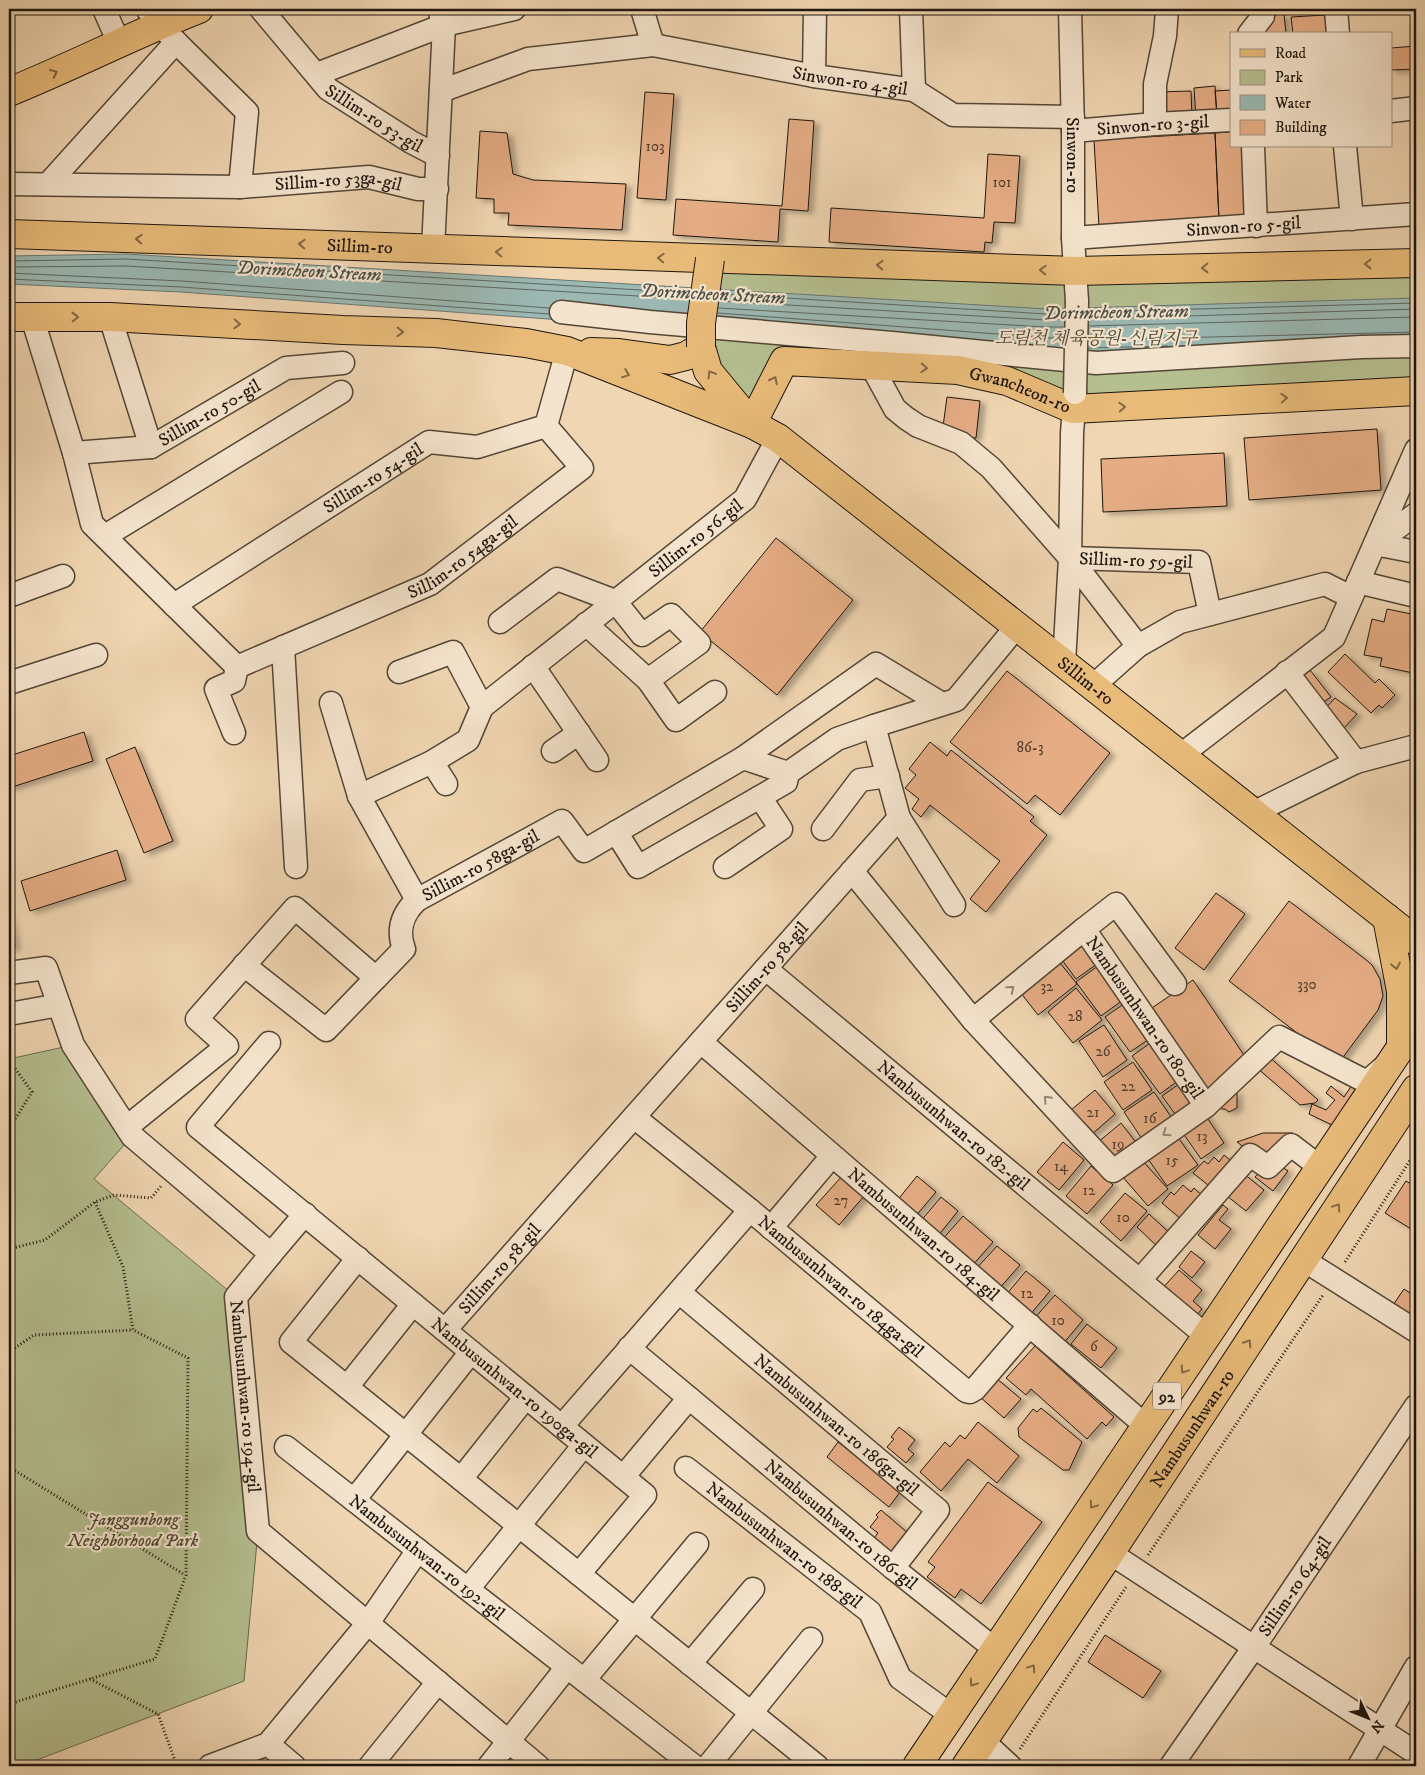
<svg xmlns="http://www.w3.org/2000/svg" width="1425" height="1775" font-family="'IM FELL DW Pica','Noto Serif KR',serif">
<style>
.green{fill:#b5bf90;stroke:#6a6a4e}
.water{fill:#9bb8b3;stroke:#697771}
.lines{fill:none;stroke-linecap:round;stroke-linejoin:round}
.shore{stroke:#5c6760;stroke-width:1}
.building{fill:#e6ad85;stroke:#1e160d;filter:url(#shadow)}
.minor-casing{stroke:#524636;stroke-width:25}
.major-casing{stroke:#1e160d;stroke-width:30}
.path{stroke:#1e160d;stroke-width:3;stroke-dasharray:1 2.5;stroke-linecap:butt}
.minor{stroke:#f5e4cd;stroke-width:22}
.major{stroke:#e8bb79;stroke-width:28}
.minor-bridge-casing{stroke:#524636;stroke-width:25;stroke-linecap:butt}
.major-bridge-casing{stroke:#1e160d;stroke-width:30;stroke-linecap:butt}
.minor-bridge{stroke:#f5e4cd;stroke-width:22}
.major-bridge{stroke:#e8bb79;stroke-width:28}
.oneway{stroke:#836843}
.oneway2{stroke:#948777}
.labels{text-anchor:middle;stroke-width:4.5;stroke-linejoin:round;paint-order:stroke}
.number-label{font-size:15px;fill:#503c2b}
.shield{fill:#f5e4cd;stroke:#5e5447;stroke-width:1}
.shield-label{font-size:16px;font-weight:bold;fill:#1e160d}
.street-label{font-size:18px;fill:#1e160d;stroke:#f5e4cd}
.park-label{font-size:18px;font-style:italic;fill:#4b4934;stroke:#f5e4cd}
.water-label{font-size:19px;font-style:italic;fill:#4a4f47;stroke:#f5e4cd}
</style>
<defs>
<filter id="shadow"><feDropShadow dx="5.5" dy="3" stdDeviation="2.5" flood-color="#0004"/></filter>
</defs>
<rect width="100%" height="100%" fill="#f0d6b2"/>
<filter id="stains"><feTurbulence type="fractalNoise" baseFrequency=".004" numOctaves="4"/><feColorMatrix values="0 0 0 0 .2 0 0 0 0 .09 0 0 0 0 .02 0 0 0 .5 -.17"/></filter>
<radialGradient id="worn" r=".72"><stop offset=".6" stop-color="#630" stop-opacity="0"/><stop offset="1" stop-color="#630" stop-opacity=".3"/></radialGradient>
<path class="green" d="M715,264l701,3v117l-325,17 -310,-46 -29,58 -38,-42z
M73,1045l59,91 -38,43 142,118 22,234 -14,150 -223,85h-12v-707z"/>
<path class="water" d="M126,254l921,55 369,-11v53l-325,8 -910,-67 -172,-8v-28z"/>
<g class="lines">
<path class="shore" d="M9,261l117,-2 564,34
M9,267l117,-1 563,33
M9,273l173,8 367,27
M9,279l172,8 368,27
M720,294l327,20 17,-1
M719,301l328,19 17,-1
M718,308l328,19h18
M1089,312l327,-9
M718,313l346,26
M1089,319l327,-10
M1089,326l327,-9
M1089,340l327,-8
M1088,348l80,-2"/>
</g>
<path class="building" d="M1284,14l2,20h-37l15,-18z
M1325,15l1,19h-33l-2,-17z
M1416,46v23l-25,1v-22z
M1215,86l2,30 -21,2 -2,-30z
M1231,90v25l-14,1 -2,-25z
M1191,91l1,27 -34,1 -1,-27z
M645,92l29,2 -8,106 -29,-2z
M789,119l25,2 -6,90 -28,-2 -2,33 -105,-7 3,-36 106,7z
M480,131l27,2 6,41 20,6 93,4 -4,46 -114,-5 1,-12h-15v-14l-18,-1z
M1231,132v14h11l4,72 -27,2 -4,-87z
M1215,133l4,87 -120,7 -5,-87z
M988,154l32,2 -5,67 -21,-1 -2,21 -7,-1 -1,10 -155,-10 2,-34 153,10z
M947,397l33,4 -4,37 -34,-4z
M1377,429l4,61 -132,10 -5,-62z
M1224,453l3,53 -124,6 -2,-53z
M776,538l77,62 -76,95 -77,-63z
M1387,609l29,6v44l-3,14 -33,-7 2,-8 -18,-3 8,-36 12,3z
M1345,654l30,29 4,-4 16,16 -13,13 -3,-3 -8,8 -43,-41z
M1310,670l21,27 -14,9 -20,-28z
M1007,671l103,82 -50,62 -25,-20 -8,9 -77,-62z
M1335,698l22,16 -13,14 -22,-16z
M84,732l9,29 -84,27v-32z
M930,742l17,14 4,-6 83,67 -4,4 17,14 -61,77 -16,-13 30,-38 -70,-56 -9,12 -9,-8 7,-10 -14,-11 11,-13 -7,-6z
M135,747l38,94 -29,12 -38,-94z
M117,850l9,30 -96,31 -9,-30z
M1216,893l29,21 -41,56 -29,-22z
M1289,901l76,58 7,6 8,14 3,17 -5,14 -40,54 -109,-83z
M9,912l6,35 -6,1z
M1083,935l18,26 -25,18 -19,-26z
M1056,958l21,26 -39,31 -21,-27z
M1102,963l25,34 -26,19 -25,-34z
M1193,980l55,81 -45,30 -54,-81z
M1076,988l26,32 -29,23 -25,-31z
M1131,999l24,36 -25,17 -25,-35z
M1104,1025l23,35 -24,17 -24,-36z
M1156,1039l27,38 -23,17 -28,-38z
M1267,1055l51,45 -3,3 -15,2 -44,-38z
M1133,1062l19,28 -29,20 -19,-28z
M1185,1080l18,25 -23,16 -18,-25z
M1352,1085l8,3 -26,38 -25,-12 3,-10 14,6 9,-10 -9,-7 5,-7 13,11z
M1095,1090l20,24 -24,21 -20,-25z
M1237,1091v17l-8,4 -4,-3h-4l-4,-7z
M1154,1092l22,32 -30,21 -22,-33z
M1204,1113l20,30 -23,16 -21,-30z
M1121,1123l17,22 -24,19 -17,-21z
M1263,1133h30l-25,33 -31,-24z
M1176,1135l22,30 -31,21 -21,-30z
M1063,1142l21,18 -25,30 -22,-18z
M1224,1155l11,9 -22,25 -20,-16 11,-12 4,3 6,-7 5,5z
M1140,1158l28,31 -20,17 -27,-31z
M1091,1166l22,19 -26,29 -21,-18z
M1282,1167l6,4 -15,20 -18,-14 6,-7z
M1244,1174l20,16 -18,21 -19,-15z
M843,1175l22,20 -26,30 -23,-20z
M917,1176l19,16 -22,26 -18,-16z
M1406,1181l10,6v45l-31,-19z
M1183,1185l8,7 3,-4 13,12 -20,24 -25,-21 9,-11 3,3z
M1125,1193l22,18 -26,30 -21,-19z
M941,1197l17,14 -21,26 -18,-14z
M1223,1205l5,4 -9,11 12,9 -16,20 -17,-14z
M1149,1214l25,23 -12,14 -25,-24z
M963,1216l30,26 -22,25 -30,-26z
M997,1246l23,19 -22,25 -23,-20z
M1191,1251l14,11 -13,16 -13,-11z
M1179,1270l23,20 -9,11 9,8 -10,11 -32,-29z
M1026,1271l24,20 -21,25 -24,-20z
M1404,1289l12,8v25l-23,-17z
M1055,1295l28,25 -21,25 -29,-25z
M1087,1324l30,24 -16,20 -30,-24z
M1035,1346l79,71 -8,9 -4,-4 -15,17 -56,-50 -5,6 -20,-17z
M996,1378l25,21 -17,19 -24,-21z
M1041,1408l41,34 -13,28h-6l-44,-33 -1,-9 15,-19 4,3z
M978,1422l41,34 -22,27 -29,-24 -27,32 -21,-19 25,-30 5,5 10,-12 5,4z
M899,1427l16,13 -7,9 6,5 -8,9 -19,-16 7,-8 -3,-2z
M838,1442l62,50 -11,15 -62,-50z
M988,1482l54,40 -61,82 -20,-15 -6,9 -28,-21 8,-10 -7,-5z
M881,1510l28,24 -14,17 -5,1 -16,-14 4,-5 -8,-6 8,-10 -2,-2z
M1105,1635l56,36 -18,27 -55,-36z"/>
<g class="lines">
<defs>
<g id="minor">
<path d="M104,9l15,34"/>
<path id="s1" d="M261,9l67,80 83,53 27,14"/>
<path d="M642,9l11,36"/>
<path d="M911,9l3,81"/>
<path id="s2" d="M1070,9l3,122v107l4,63"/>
<path d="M1336,9l2,25"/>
<path d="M149,12l27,30 71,70 -7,75"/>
<path d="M1249,34l14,-18 -1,-7"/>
<path d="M317,74l127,-49 70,-16"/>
<path d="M814,76l1,-67"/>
<path id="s3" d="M441,91l87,-32 125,-14 161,31 100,14 39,25 120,2"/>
<path d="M1391,111l25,-3"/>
<path d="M1155,124v-40l10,-48 2,-27"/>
<path id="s4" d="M1073,131l82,-7 76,-4"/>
<path d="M1253,146l3,80"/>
<path d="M1345,146l7,73"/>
<path id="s5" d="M9,184l231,3 129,-10 49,12h19"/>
<path d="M48,184l128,-142"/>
<path id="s6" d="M1073,238l343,-24"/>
<path d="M433,249l11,-224 -5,-16"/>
<path d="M561,312l89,10 242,21 204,20 265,-16 55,-1"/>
<path d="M32,317l42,136 18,71 145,143"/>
<path d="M110,317l41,130"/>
<path d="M871,365l24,44 11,9 12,8 43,17 30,25 79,90 68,88"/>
<path id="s7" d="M74,453l77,-6 135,-79 57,-5"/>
<path d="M105,536l236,-144"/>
<path d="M1376,543l40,-29"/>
<path d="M1375,544l41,8"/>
<path id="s8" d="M1070,558l129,4 11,52"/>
<path d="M1358,582l58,14"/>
<path d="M9,596l54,-20"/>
<path id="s9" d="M174,605l255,-163 48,5 69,-21 21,-75"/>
<path d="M500,622l57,-43 58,22 27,34 29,-20 28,28 -51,37"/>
<path d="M586,624l62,56 28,40 39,-28"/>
<path d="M283,647l13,220"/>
<path d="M1064,663l6,-105 2,-125 3,-39"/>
<path d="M533,666l64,94"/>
<path id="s10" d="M237,667l193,-83 152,-116 -36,-42"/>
<path d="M399,672l54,-20 29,55"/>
<path d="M1287,672l69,90"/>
<path d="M9,683l87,-28"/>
<path d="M1093,686l45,-40 42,-24 145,-38 26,13"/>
<path d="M331,703l28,93"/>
<path d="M234,733l-18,-44 18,-8 3,-14"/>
<path d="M553,751l26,-18"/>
<path d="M1181,755l153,-118 82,-187"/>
<path d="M743,758l133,-94 66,40"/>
<path d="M432,762l14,22"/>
<path d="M1253,813l103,-51 60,-16"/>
<path d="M899,818l55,87"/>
<path d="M823,829l37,-49 28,-4"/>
<path d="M616,832l22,35 148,-85 2,-9"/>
<path d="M725,867l56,-38 -21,-32"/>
<path d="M852,871l121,149 140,151 93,-65 73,-69 88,45 18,-16"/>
<path id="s11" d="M417,900l-58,-104 73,-34 36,-22 14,-33 263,-208 33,-61"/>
<path d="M1084,929l32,-25 59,80"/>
<path d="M244,965l82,65 50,-52"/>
<path id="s12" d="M766,969l432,360"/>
<path id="s13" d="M9,973l37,-5 27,77 59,91 139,118 -35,43 22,234 280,235"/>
<path d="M9,1014l50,-9"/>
<path id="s14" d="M973,1020l111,-91 122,177"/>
<path id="s15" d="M701,1042l445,384"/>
<path id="s16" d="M269,1043l-71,84 447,368 -66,79"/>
<path d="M634,1117l116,93"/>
<path id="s17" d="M127,1127l100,-81 -30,-27 98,-111 81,70 28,-29c-7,-19 -2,-35 13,-49l145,-79 22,30 159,-93 45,15 49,-34 37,-13"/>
<path d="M771,1228l61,-72"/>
<path d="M271,1254l34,-40"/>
<path d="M358,1258l-67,84 526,424"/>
<path d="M1302,1259l114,72"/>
<path d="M1140,1280l110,-125 18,12 23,-22 25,19"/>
<path id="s18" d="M679,1292l259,218 -45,58"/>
<path id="s19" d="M445,1330l454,-512 -25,-92 82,-26 61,-74"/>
<path id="s20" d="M629,1348l264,220 103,82"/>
<path d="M347,1387l66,-83"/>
<path id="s21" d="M562,1426l188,-216 216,181 4,1 5,-3 55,-64"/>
<path id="s22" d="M286,1447l408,319"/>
<path id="s23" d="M686,1468l184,144 30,66 51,37"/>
<path d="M623,1477l66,-79"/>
<path d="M461,1479l65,-82"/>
<path d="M354,1500l117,-148"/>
<path d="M1110,1553l306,200"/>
<path d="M468,1589l116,-144"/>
<path d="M690,1664l63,-75"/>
<path d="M584,1680l113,-136"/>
<path d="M983,1741l27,25"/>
<path d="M268,1744l26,22"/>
<path d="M210,1766l58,-22 100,-121 50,-73"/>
<path d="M370,1766l68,-84"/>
<path d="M489,1766l78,-99"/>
<path d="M708,1766l103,-127"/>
<path id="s24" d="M1171,1766l83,-119 162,-241"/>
<path d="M1359,1766l57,-99"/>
</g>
<g id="major">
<path d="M9,92c64,-26 126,-58 190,-83"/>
<path id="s25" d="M9,234l1067,37 340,-8"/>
<path id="s26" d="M9,317h101l233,13 93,3 90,10 41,8 185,73 26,14 638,503"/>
<path d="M591,352l28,1 51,7 16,-4 15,-9 7,24 41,50"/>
<path id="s27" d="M752,424l32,-63 174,9 49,11 66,28 343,-18"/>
<path d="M1387,918l14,73v56"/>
<path d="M917,1766l499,-741"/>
<path id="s28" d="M966,1766l144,-213 306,-464"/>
</g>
</defs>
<use href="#minor" class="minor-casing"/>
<use href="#major" class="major-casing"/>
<path class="path" d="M9,1060l23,32 -23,37
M9,1249l36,-9 50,-38 19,-7 37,3 11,-13
M1345,1262l71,-111
M9,1352l25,-17 99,-5
M9,1467l176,108
M1148,1555l175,-260
M90,1679l68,35 19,52
M9,1704l146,-45 31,-84 2,-217 -55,-28 -10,-63 -28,-65
M1020,1749l106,-162"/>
<use href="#minor" class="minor"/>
<use href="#major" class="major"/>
<defs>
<path id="minor-bridge" d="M1075,393l2,-92"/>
<path id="major-bridge" d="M701,347v-24l9,-64"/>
</defs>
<use href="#minor-bridge" class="minor-bridge-casing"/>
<use href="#major-bridge" class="major-bridge-casing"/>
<use href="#minor-bridge" class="minor-bridge"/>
<use href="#major-bridge" class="major-bridge"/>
</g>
<defs><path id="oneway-chevron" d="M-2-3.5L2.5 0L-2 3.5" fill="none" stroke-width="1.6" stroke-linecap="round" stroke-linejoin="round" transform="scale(1.25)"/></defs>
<g class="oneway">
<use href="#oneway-chevron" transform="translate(54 73) rotate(-25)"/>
<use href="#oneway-chevron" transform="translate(139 239) rotate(-178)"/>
<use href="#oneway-chevron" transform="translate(302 244) rotate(-178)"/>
<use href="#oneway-chevron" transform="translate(499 252) rotate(-178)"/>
<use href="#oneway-chevron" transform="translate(661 258) rotate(-178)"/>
<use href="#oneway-chevron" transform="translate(1368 264) rotate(179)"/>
<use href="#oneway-chevron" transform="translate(880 265) rotate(-178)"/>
<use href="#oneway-chevron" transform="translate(1205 268) rotate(179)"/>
<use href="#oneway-chevron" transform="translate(1043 270) rotate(-178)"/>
<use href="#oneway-chevron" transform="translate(75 317) rotate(-1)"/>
<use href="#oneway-chevron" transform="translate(237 324) rotate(3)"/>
<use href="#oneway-chevron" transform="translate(400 332) rotate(2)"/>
<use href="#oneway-chevron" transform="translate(924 368) rotate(3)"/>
<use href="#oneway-chevron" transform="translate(626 374) rotate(21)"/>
<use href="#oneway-chevron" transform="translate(711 374) rotate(-121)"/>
<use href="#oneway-chevron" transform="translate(774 380) rotate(-63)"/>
<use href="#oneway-chevron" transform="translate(1284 398) rotate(-3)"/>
<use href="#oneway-chevron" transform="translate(1122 407) rotate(-3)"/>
<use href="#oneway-chevron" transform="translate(1396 966) rotate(79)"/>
<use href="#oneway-chevron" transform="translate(1337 1207) rotate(-56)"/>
<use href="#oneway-chevron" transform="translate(1248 1343) rotate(-57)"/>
<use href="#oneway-chevron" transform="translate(1184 1370) rotate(124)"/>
<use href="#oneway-chevron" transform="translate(1093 1505) rotate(124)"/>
<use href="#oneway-chevron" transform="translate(1032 1668) rotate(-56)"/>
<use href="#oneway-chevron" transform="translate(973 1683) rotate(124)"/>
</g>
<g class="oneway2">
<use href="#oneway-chevron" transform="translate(1011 989) rotate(-39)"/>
<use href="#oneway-chevron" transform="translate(1047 1099) rotate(-133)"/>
<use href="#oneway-chevron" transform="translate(1166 1133) rotate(145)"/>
</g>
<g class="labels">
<g class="number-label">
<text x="655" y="151">103</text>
<text x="1002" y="187">101</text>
<text x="1030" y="752">86-3</text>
<text x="1307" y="989">330</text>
<text x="1047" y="991">32</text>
<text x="1075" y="1021">28</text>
<text x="1103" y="1056">26</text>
<text x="1128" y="1091">22</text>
<text x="1093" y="1117">21</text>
<text x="1150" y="1123">16</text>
<text x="1202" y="1141">13</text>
<text x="1118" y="1149">19</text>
<text x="1172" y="1165">15</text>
<text x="1061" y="1171">14</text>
<text x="1089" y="1195">12</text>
<text x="841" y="1205">27</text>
<text x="1123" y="1222">10</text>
<text x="1027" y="1298">12</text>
<text x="1058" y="1325">10</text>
<text x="1094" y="1351">6</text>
</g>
<rect class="shield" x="1153" y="1382.5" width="28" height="27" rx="4"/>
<g class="shield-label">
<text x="1167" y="1402">92</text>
</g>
<g class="street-label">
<text dy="6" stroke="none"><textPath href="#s3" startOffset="419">Sinwon-ro 4-gil</textPath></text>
<text dy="6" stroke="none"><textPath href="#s1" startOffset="159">Sillim-ro 53-gil</textPath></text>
<text dy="6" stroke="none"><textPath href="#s4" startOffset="80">Sinwon-ro 3-gil</textPath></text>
<text dy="6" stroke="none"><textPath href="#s2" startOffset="146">Sinwon-ro</textPath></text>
<text dy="6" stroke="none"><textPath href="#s5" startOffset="330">Sillim-ro 53ga-gil</textPath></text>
<text dy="6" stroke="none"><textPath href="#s6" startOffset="171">Sinwon-ro 5-gil</textPath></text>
<text dy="6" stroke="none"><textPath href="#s25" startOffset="351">Sillim-ro</textPath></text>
<text dy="6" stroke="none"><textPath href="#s27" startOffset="310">Gwancheon-ro</textPath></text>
<text dy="6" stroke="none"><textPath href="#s7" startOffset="145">Sillim-ro 50-gil</textPath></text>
<text dy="6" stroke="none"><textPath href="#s9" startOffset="236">Sillim-ro 54-gil</textPath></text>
<text dy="6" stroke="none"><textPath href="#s11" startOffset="550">Sillim-ro 56-gil</textPath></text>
<text dy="6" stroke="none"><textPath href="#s10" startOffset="252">Sillim-ro 54ga-gil</textPath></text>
<text dy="6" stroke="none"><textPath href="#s8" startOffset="66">Sillim-ro 59-gil</textPath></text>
<text dy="6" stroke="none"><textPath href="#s26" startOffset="1180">Sillim-ro</textPath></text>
<text dy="6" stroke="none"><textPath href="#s17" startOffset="591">Sillim-ro 58ga-gil</textPath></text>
<text dy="6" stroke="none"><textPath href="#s19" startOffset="485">Sillim-ro 58-gil</textPath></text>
<text dy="6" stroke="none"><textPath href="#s14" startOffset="251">Nambusunhwan-ro 180-gil</textPath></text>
<text dy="6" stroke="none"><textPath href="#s12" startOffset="244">Nambusunhwan-ro 182-gil</textPath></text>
<text dy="6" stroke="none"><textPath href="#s15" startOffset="294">Nambusunhwan-ro 184-gil</textPath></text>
<text dy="6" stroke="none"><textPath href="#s19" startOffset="82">Sillim-ro 58-gil</textPath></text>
<text dy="6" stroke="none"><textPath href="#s21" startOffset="405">Nambusunhwan-ro 184ga-gil</textPath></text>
<text dy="6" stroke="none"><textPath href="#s16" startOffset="520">Nambusunhwan-ro 190ga-gil</textPath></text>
<text dy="6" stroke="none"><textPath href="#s13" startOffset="565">Nambusunhwan-ro 194-gil</textPath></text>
<text dy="6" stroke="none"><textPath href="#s18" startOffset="206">Nambusunhwan-ro 186ga-gil</textPath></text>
<text dy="6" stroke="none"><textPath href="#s28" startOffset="406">Nambusunhwan-ro</textPath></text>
<text dy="6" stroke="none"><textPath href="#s20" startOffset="276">Nambusunhwan-ro 186-gil</textPath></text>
<text dy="6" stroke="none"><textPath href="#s23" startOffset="125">Nambusunhwan-ro 188-gil</textPath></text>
<text dy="6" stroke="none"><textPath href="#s22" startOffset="179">Nambusunhwan-ro 192-gil</textPath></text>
<text dy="6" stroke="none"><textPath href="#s24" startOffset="218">Sillim-ro 64-gil</textPath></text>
</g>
<g class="park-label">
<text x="1096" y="344">도림천 체육공원-신림지구</text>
<text x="133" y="1525">Janggunbong<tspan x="133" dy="21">Neighborhood Park</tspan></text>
</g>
<g class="water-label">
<text transform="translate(309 270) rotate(3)" y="7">Dorimcheon Stream</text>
<text transform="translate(713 293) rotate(3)" y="7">Dorimcheon Stream</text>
<text transform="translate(1116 311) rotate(-1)" y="7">Dorimcheon Stream</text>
</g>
</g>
<rect width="1425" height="1775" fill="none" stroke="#f0d6b2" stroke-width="30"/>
<rect x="10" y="10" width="1405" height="1755" fill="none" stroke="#1e160d" stroke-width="2.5"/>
<rect x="15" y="15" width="1395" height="1745" fill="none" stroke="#1e160d"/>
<rect x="1230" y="32" width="162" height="115" fill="#f5e4cd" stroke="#9f9280"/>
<rect x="1240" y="49" width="25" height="8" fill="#e8bb79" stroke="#9f9280"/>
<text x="1275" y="58" font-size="15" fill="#1e160d">Road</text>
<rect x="1240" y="70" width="25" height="15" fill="#b5bf90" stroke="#9f9280"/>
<text x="1275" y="82" font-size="15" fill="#1e160d">Park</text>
<rect x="1240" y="95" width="25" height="15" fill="#9bb8b3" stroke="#9f9280"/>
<text x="1275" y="108" font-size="15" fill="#1e160d">Water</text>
<rect x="1240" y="120" width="25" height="15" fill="#e6ad85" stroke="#9f9280"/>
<text x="1275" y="132" font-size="15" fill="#1e160d">Building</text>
<g transform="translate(1368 1718) rotate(133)" stroke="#f5e4cd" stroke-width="4" paint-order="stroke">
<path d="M0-4L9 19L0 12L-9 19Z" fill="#1e160d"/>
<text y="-8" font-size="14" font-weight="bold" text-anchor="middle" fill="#1e160d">N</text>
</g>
<rect width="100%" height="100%" filter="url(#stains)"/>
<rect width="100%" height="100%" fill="url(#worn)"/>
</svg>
